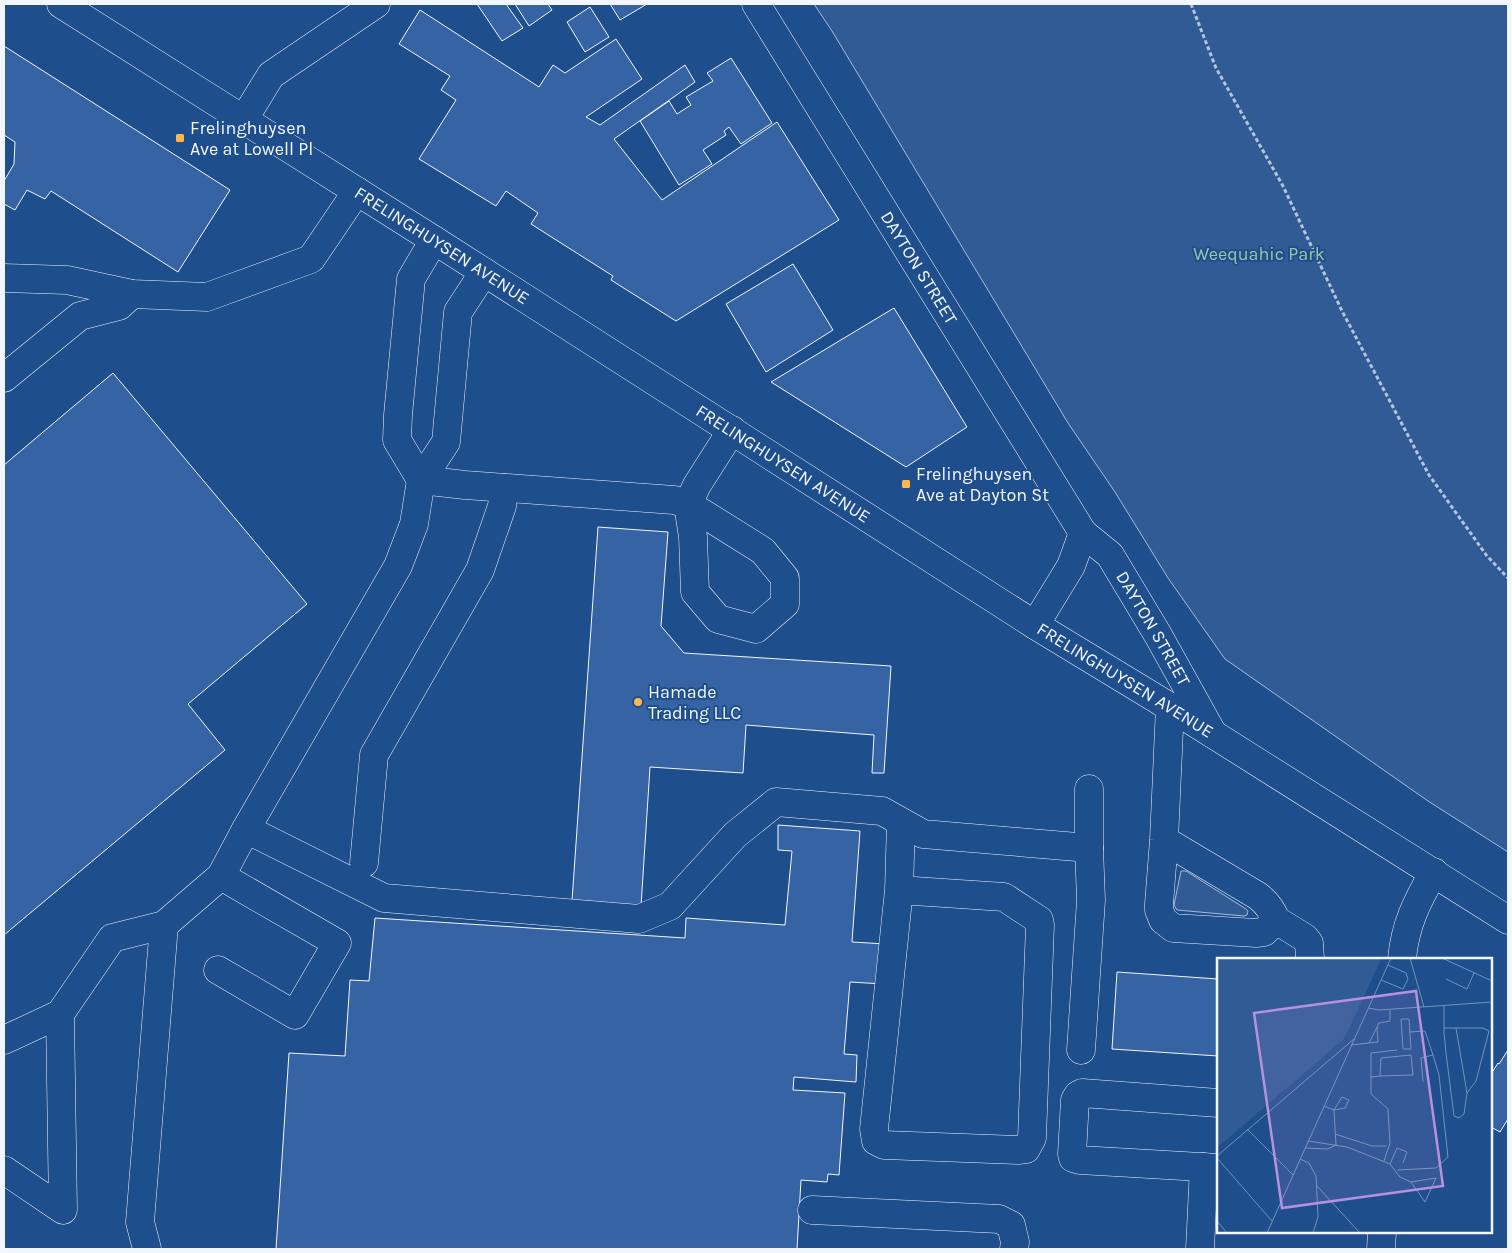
<svg xmlns="http://www.w3.org/2000/svg" width="1512" height="1253" font-family="Karla,sans-serif">
<style>
.built{fill:#305b95;stroke:#a8bbd7}
.building{fill:#3563a3;stroke:#f2f6ff}
.lines{fill:none;stroke-linecap:round;stroke-linejoin:round}
.minor-casing{stroke:#f2f6ff;stroke-width:29}
.major-casing{stroke:#f2f6ff;stroke-width:29}
.path{stroke:#b3c4dc;stroke-width:3;stroke-dasharray:4 2.5;stroke-linecap:butt}
.minor{stroke:#1f4e8c;stroke-width:28}
.major{stroke:#1f4e8c;stroke-width:28}
.poi-dot{fill:#ffb74d;stroke:#1f4e8c;stroke-width:2}
.labels{text-anchor:middle;stroke-width:4;stroke-linejoin:round;paint-order:stroke}
.poi-label{font-size:18px;fill:#f2f6ff;stroke:#1f4e8c;text-anchor:start}
.street-label{font-size:18px;fill:#f2f6ff;stroke:#1f4e8c}
.park-label{font-size:18px;fill:#97c8a6;stroke:#1f4e8c}
.inset-road{fill:none;stroke:#7391ba;stroke-width:1}
.view{fill:#b691df;fill-opacity:0.15;stroke:#b691df;stroke-width:2.5}
.inset-edge{fill:none;stroke:#f2f6ff;stroke-width:2.5}
</style>
<rect width="100%" height="100%" fill="#1f4e8c"/>
<path class="built" d="M814,4h694v848l-80,-51 -203,-142 -57,-81 -53,-86 -47,-69 -236,-392z
M1181,871h5l60,38 2,2 -1,4 -3,1 -67,-6 -3,-5z"/>
<path class="building" d="M477,4h29l17,24 -21,13z
M515,4h33l4,6 -23,16z
M610,4h37l-27,16z
M590,7l19,30 -24,15 -18,-30z
M420,10l119,77 14,-22 12,8 51,-34 26,40 -56,38 14,8 85,-60 10,17 -81,57 48,61 115,-78 62,98 -163,101 -65,-41 2,-4 -82,-52 7,-11 -32,-22 -10,15 -77,-47 37,-59 -15,-10 9,-14 -51,-32z
M4,46l226,144 -52,82 -127,-81 -6,8 -18,-9 -12,20 -11,-6v-23l10,-17 1,-22 -11,-7z
M731,58l41,65 -31,21 -12,-17 -5,4 2,4 -23,15 9,14 -33,21 -39,-64 29,-20 8,13 14,-9 -5,-8 27,-16 -6,-8z
M793,264l40,66 -67,42 -40,-68z
M894,308l73,119 -61,40 -135,-85z
M113,373l194,231 -119,100 37,46 -221,185v-470z
M598,527l70,5 -7,94 23,27 207,13 -7,107h-12l2,-38 -128,-10 -3,48 -93,-6 -9,139 -69,-5z
M778,825l82,6 -8,111 34,2 -3,40 -33,-2 -6,72 13,1 -1,27 -62,-5 -1,13 52,3 -6,82 -11,-1 -1,8 -26,-2 -4,69h-521l13,-196 56,3 5,-76 19,1 6,-63 310,20 1,-20 99,7 7,-74 -14,-1z
M1117,972l101,7v77l-106,-7z
M1508,1050v69l-8,13 -9,-5v-53l7,-11 1,1z"/>
<g class="lines">
<defs>
<g id="minor">
<path id="s1" d="M756,4l327,529 27,22 48,80 55,99"/>
<path d="M244,119l27,-44 105,-71"/>
<path d="M4,278l63,2 65,14 75,3 104,-38 46,-68"/>
<path d="M4,378l76,-62 39,-10 13,-12"/>
<path d="M421,480l44,5 209,15 14,4 75,47 22,27v26l-29,25 -38,-10 -23,-27 -2,-55 -5,-33 9,-19 35,-55"/>
<path d="M421,480l-24,-40 1,-25 13,-136 23,-39"/>
<path d="M1035,625l36,-59 12,-33"/>
<path d="M1089,789v59"/>
<path d="M246,829l138,69 255,21 31,-13 65,-71 41,-33 106,9 41,23 166,14 2,52 -10,150"/>
<path d="M1164,840l94,56c9,7 14,14 18,24l-12,12 -8,1 -83,-5 -10,-8 -4,-10v-6l5,-64 6,-133"/>
<path d="M364,863l10,-108 106,-185 22,-64 2,-18"/>
<path d="M899,890l-25,239 2,12 8,4 134,5 8,-1 6,-11 8,-213 -1,-5 -35,-23 -105,-7 2,-68"/>
<path d="M1276,920l29,18 4,5 1,16"/>
<path d="M218,970l77,45 42,-72 -116,-67"/>
<path d="M4,1040l56,-26 52,-76 52,-13 57,-49 25,-47 152,-263 16,-42 7,-44 25,-38 12,-130 26,-40"/>
<path d="M1218,1103l-136,-10 -4,2 -3,5 -3,54 1,4 7,2 138,8"/>
<path d="M4,1170l59,40 -3,-196"/>
<path d="M812,1210l187,9 12,6 4,17 -1,7"/>
<path d="M147,1249l-7,-27 24,-297"/>
<path d="M1200,1249l4,-82"/>
</g>
<g id="major">
<path id="s2" d="M61,4l373,236 601,385 135,82 338,213"/>
<path d="M1402,959c3,-34 15,-58 32,-87"/>
<path d="M1381,1249l1,-17"/>
</g>
</defs>
<use href="#minor" class="minor-casing"/>
<use href="#major" class="major-casing"/>
<path class="path" d="M1191,4l25,64 67,118 59,125 87,164 58,81 21,22"/>
<use href="#minor" class="minor"/>
<use href="#major" class="major"/>
</g>
<g class="poi-dot">
<rect x="175" y="133" width="10" height="10" rx="2.5"/>
<rect x="901" y="479" width="10" height="10" rx="2.5"/>
<circle cx="638" cy="702" r="5"/>
</g>
<g class="labels">
<g class="poi-label">
<text x="190" y="134">Frelinghuysen<tspan x="190" dy="21">Ave at Lowell Pl</tspan></text>
<text x="916" y="480">Frelinghuysen<tspan x="916" dy="21">Ave at Dayton St</tspan></text>
<text x="648" y="698">Hamade<tspan x="648" dy="21">Trading LLC</tspan></text>
</g>
<g class="street-label">
<text dy="6" stroke="none"><textPath href="#s2" startOffset="451">FRELINGHUYSEN AVENUE</textPath></text>
<text dy="6" stroke="none"><textPath href="#s1" startOffset="310">DAYTON STREET</textPath></text>
<text dy="6" stroke="none"><textPath href="#s2" startOffset="856">FRELINGHUYSEN AVENUE</textPath></text>
<text dy="6" stroke="none"><textPath href="#s1" startOffset="742">DAYTON STREET</textPath></text>
<text dy="6" stroke="none"><textPath href="#s2" startOffset="1261">FRELINGHUYSEN AVENUE</textPath></text>
</g>
<g class="park-label">
<text x="1259" y="260">Weequahic Park</text>
</g>
</g>
<g transform="translate(1217 958)">
<rect width="275" height="275" fill="#1f4e8c"/>
<path d="M0,0h165l-38,81 -127,109z" fill="#305b95"/>
<path class="inset-road" d="M193,0l14,49M225,0l50,23M229,21l21,10 7,-16M164,22l22,9 5,-10 -2,-6 -18,-8M151,50l11,2 113,-8M184,61h8l2,30h-8zM160,69l2,-4 11,-2v-11M227,70h39l6,3 -13,50 -9,12 -3,21 -5,4 -5,-2 -8,-63 -2,-21v-27M239,70l11,65M193,74l15,-1 8,24M134,87l27,-3 -1,-15 -8,16M154,119l9,-1 1,-18 30,-3 2,20 -33,1M107,148l10,4 11,-2 4,-8 -7,-3 -8,13 2,35M30,171l46,46M118,176l37,12h14M91,183l39,6 43,17 10,13 11,5 25,-4 -11,24 -14,-20M88,190l23,1 8,-4M0,198l137,-117M0,200l55,63M83,201l9,4 7,13 2,41 -5,16M167,203l6,-18 -2,-34 -17,-15v-41l26,-3M173,206l7,-16 10,4 -4,11M181,212l38,-2 12,-11 -9,-82 -6,-20 -12,3 2,24M100,228l43,47M0,263l10,12M50,275l124,-275"/>
<path class="view" d="M199,33l27,195 -161,22 -28,-195z"/>
<rect width="275" height="275" class="inset-edge"/>
</g>
<rect width="1512" height="1253" fill="none" stroke="#f2f6ff" stroke-width="10"/>
</svg>
